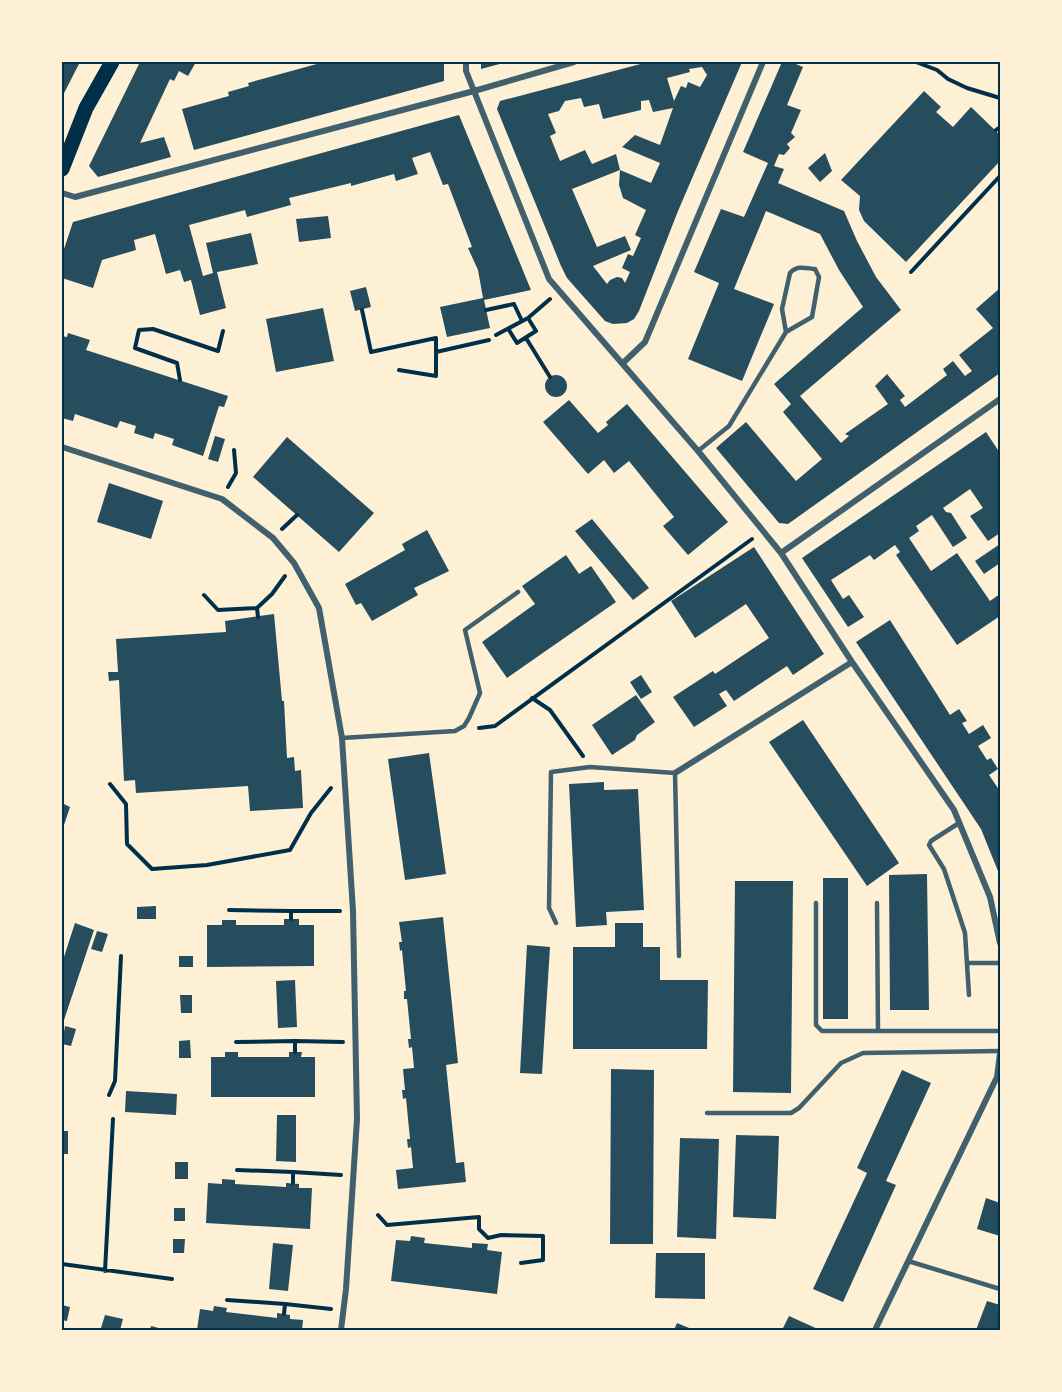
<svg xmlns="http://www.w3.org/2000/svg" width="1062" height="1392" font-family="'Times New Roman',serif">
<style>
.building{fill:#264d5e;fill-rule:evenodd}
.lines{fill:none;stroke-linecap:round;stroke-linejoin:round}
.path{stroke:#003049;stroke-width:4}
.service{stroke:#3f606c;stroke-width:4.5}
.minor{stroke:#3f606c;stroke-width:6}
.primary{stroke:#003049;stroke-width:15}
.neatline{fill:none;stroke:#003049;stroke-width:2}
</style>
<rect width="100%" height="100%" fill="#fdf0d5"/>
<path class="building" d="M62,62h18l-18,35z
M140,62h56l-8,14 -9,-5 -5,10 -4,-2 -30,64 24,-6 7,20 -73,20 -9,-11z
M324,62h120v19l-250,69 -12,-41 47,-13 -1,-4 21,-6 -1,-3z
M481,62h26l-26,7z
M648,62h94l-64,149 -39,100 -5,8 -7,4 -14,1 -8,-3 -38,-43 -6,-12 -64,-157 3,-8zM702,67l5,8 -7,12 -12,-5 -2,6 -5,-2 -7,15 -7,-23 23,-6 -1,-3zM581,98l3,9 15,-3 4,15 38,-9v-9l8,-1 4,12 20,-4 -13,37 -25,-10 -13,12 38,16 -9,20 -31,-13 -1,15 4,13 23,12 -11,25 6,3 -8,18 -5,-2 -6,14 8,4 -5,11 -3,-5 -5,-1 -7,3 -3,4 -14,-18 38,-16 -6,-14 -28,11 -25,-58 48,-19 -4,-16 -24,10 -7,-14 -25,11 -10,-25 6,-3 -8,-19 11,-3 6,-10z
M782,62h9l12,5 -16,38 14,5 -10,23 4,4 -8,7 3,4 -6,7 -5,-1 -5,12 10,3 -6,14 66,28 13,30 19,36 25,33 -101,86 41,47 8,-7 -4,-2 43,-30 -13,-18 12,-12 18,22 -5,4 5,7 42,-32 -4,-6 10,-8 12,15 7,-5 -13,-16 34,-27 -17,-19 24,-21v85l-212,151 -9,-1 -63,-75 30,-26 50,59 26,-22 -39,-47 8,-8 -17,-20 89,-77 -24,-37 -19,-36 -54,-23 -32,78 40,15 -32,77 -54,-22 31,-76 -25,-11 27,-63 23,8 24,-54 -25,-11z
M924,91l17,16 -5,5 17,15 18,-20 29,28v26l-94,101 -42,-41 -5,-11 1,-14 -19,-16z
M459,115l72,175 -47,10 6,28 -43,9 -7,-30 43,-9 -5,-28 -10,-22 4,-1 -24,-63 -5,1 -13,-33 -18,6 6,16 -22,7 -2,-7 -43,12v-3l-62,15 2,7 -44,12 -2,-7 -56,15 14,51 10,-3 -7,-30 45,-10 7,31 -41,8 9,36 -26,7 -9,-35 -7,2 -4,-12 -14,4 -11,-40 -21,6 2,10 -34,10 -9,28 -31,-10v-23l11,-33z
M825,153l7,18 -12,11 -12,-14z
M328,216l3,22 -32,4 -3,-23z
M366,287l5,20 -16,4 -5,-20z
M323,308l11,53 -58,11 -10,-53z
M68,333l22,7 -4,10 142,46 -4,11 -5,-1 -16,50 -31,-11 2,-6 -19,-6 -2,6 -19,-6 2,-7 -16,-5 -3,7 -42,-14 -2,7 -11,-3v-82l5,1z
M545 386a11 11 0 1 1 22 0a11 11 0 1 1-22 0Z
M569,400l29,33 10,-8 -2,-3 21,-18 101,118 -40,33 -25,-29 11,-9 -45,-56 -15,12 -10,-13 -16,14 -45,-52z
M986,432l14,21v80l-12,8 -18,-25 13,-8 -13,-19 -27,19 3,4 5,1 16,25 -14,9 -21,-32 -16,11 3,5 -10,7 22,33 26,-18 33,48 10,-7v22l-43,29 -61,-90 4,-3 -5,-7 -21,15 -4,-5 -39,25 12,19 6,-4 15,22 -16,10 -46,-69z
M215,436l10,3 -7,23 -10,-3z
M287,437l87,76 -35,39 -86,-75z
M109,483l54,18 -12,38 -54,-17z
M592,519l57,69 -16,12 -58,-69z
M427,530l22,41 -35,17 4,7 -46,26 -11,-18 -5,2 -11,-21 60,-34 -3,-6z
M1000,544v19l-16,11 -9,-13z
M754,547l70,107 -31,21 -6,-9 -53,35 -8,-11 -7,4 8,12 -33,21 -21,-30 40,-26 2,3 54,-36 -23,-34 -51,34 -24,-37z
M566,555l13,19 12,-8 25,36 -109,76 -25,-36 53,-38 -13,-18z
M274,614l8,87h2l3,57 7,-1 1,14 6,-1 2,38 -53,3 -2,-25 -112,7 -1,-13 -11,1 -5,-101 -10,1 -1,-9h10l-2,-33 110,-7 -1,-11z
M890,620l60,95 9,-6 8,12 -5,2 7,11 14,-9 8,13 -13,8 9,14 4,-2 7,11 -9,6 11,16v85l-19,-47 -125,-187z
M641,675l11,17 -11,7 -11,-17z
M636,695l19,27 -18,13 -2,5 -23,15 -20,-30z
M803,720l96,143 -32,23 -98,-144z
M429,753l17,121 -41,6 -17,-121z
M604,782v8l34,-1 6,121 -38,2 1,13 -31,2 -7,-143z
M62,803l8,4 -8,24z
M927,874l2,136h-39l-1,-135z
M823,878h25v141h-25z
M735,881h58l-2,212 -58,-1z
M156,906v13h-19v-12z
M443,917l15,146 -12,2 10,98 8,-1 2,20 -68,7 -2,-19 17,-2 -2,-21 -3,1 -1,-9h3l-4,-41 -3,1 -1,-9h3l-2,-21 11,-1 -2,-21 -3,1 -1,-9h3l-4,-40h-3v-8h2l-4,-41 -2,1 -1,-9h3l-3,-20z
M284,919h15v6h15v41l-107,1v-42h15v-5h14v5h48z
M75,923l19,7 -32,96v-63z
M615,923h28v24h17v33h48l-1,69h-134v-102h42z
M97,931l11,3 -6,18 -11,-3z
M527,945l23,2 -8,127 -22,-1z
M179,956h14v11h-14z
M295,980l2,47 -19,1 -2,-47z
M180,995h12v18h-11z
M65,1026l11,3 -5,17 -9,-2z
M190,1040l1,18h-12v-17z
M225,1052h13v5h51v-5h13l-1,5h14v40h-104v-40h14z
M611,1069l43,1 -1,174h-43z
M902,1070l29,13 -45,98 10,4 -53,117 -30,-13 54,-116 -10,-5z
M126,1091l51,3 -1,21 -51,-3z
M277,1115h19v47l-20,-1z
M62,1131h6v23h-6z
M736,1135l43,1 -3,83 -43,-2z
M680,1138l39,1 -3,100 -39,-2z
M175,1162h13v17h-13z
M222,1179l13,1v4l51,3v-4l13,1v4h13l-2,41 -104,-6 2,-40 14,1z
M986,1198l14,5v33l-23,-7z
M174,1208h11v13h-11z
M411,1236l14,2 -1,5 48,5v-5l16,1 -1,6 15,2 -5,42 -106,-13 5,-41 14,1z
M173,1239h12l-1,14h-11z
M273,1243l20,2 -5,46 -19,-2z
M656,1253h49v46l-50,-1z
M987,1301l13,4v25h-24z
M62,1305l8,2 -3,14 -5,-1z
M214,1306l13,2 -1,4 51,6v-5l13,2v4l13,1 -1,10h-105l3,-21 13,2z
M105,1315l18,4 -3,11 -19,-2z
M789,1316l31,14h-38z
M677,1323l17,7h-20z
M151,1326l15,4h-16z"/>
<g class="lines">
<path class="path" d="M916,62l21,8 11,9 19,9 33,10
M996,130l4,-3
M911,272l89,-96
M362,310l9,42 65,-14v38l-37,-6
M486,310l28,-6 8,17
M509,330l8,13 19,-12 -8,-13
M496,335l32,-17 22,-19
M526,338l24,39
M436,352l53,-12
M180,380l-3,-17 -42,-15 4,-18 14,-1 65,22 5,-20
M228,487l8,-14 -2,-23
M282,529l15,-14
M204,595l14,15 39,-2
M258,617l-1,-9 15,-14 13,-18
M532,698l18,12 33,46
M479,728l16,-2 257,-187
M110,784l16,20 1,40 25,25 55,-4 83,-15 21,-37 20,-25
M229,910l62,1
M291,919v-8h49
M236,1042l59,-1
M295,1052v-11l48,1
M109,1095l6,-14 6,-125
M237,1170l56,2
M293,1183v-11l48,3
M378,1215l9,10 92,-8v12l9,9 13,-3 42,1v24l-22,3
M62,1264l110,15
M105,1271l8,-152
M227,1300l58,4
M284,1314l1,-10 46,5"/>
<path class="service" d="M698,451l31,-25 57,-94 -4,-23 8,-36c7,-8 15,-5 25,-4l4,8 -7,40 -26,15
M342,738l113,-7 9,-5 5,-8 11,-25 -15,-63 53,-38
M959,823l-28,18 -2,4 15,24 21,64 4,62
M816,903v122l6,6h178
M877,903l1,128
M556,923l-7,-15 2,-136 39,-5 85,6 4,183
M967,963h33
M707,1113h84l8,-5 42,-45 22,-10 137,-2
M908,1261l92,28"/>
<path class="minor" d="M466,62v9l83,208 149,172 83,102 71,109 102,148 36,87 10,46
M62,193l13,4 399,-106 100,-29
M623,363l22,-21 118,-280
M62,447l160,52 51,39 21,25 25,45 23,130 11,173 4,208 -11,170 -5,41
M781,553l219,-154
M675,773l177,-111
M875,1330l122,-253 3,-24"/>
<path class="primary" d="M62,169l24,-61 26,-46"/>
</g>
<rect width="1062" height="1392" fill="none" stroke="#fdf0d5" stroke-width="126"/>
<rect x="63" y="63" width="936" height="1266" class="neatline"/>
</svg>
